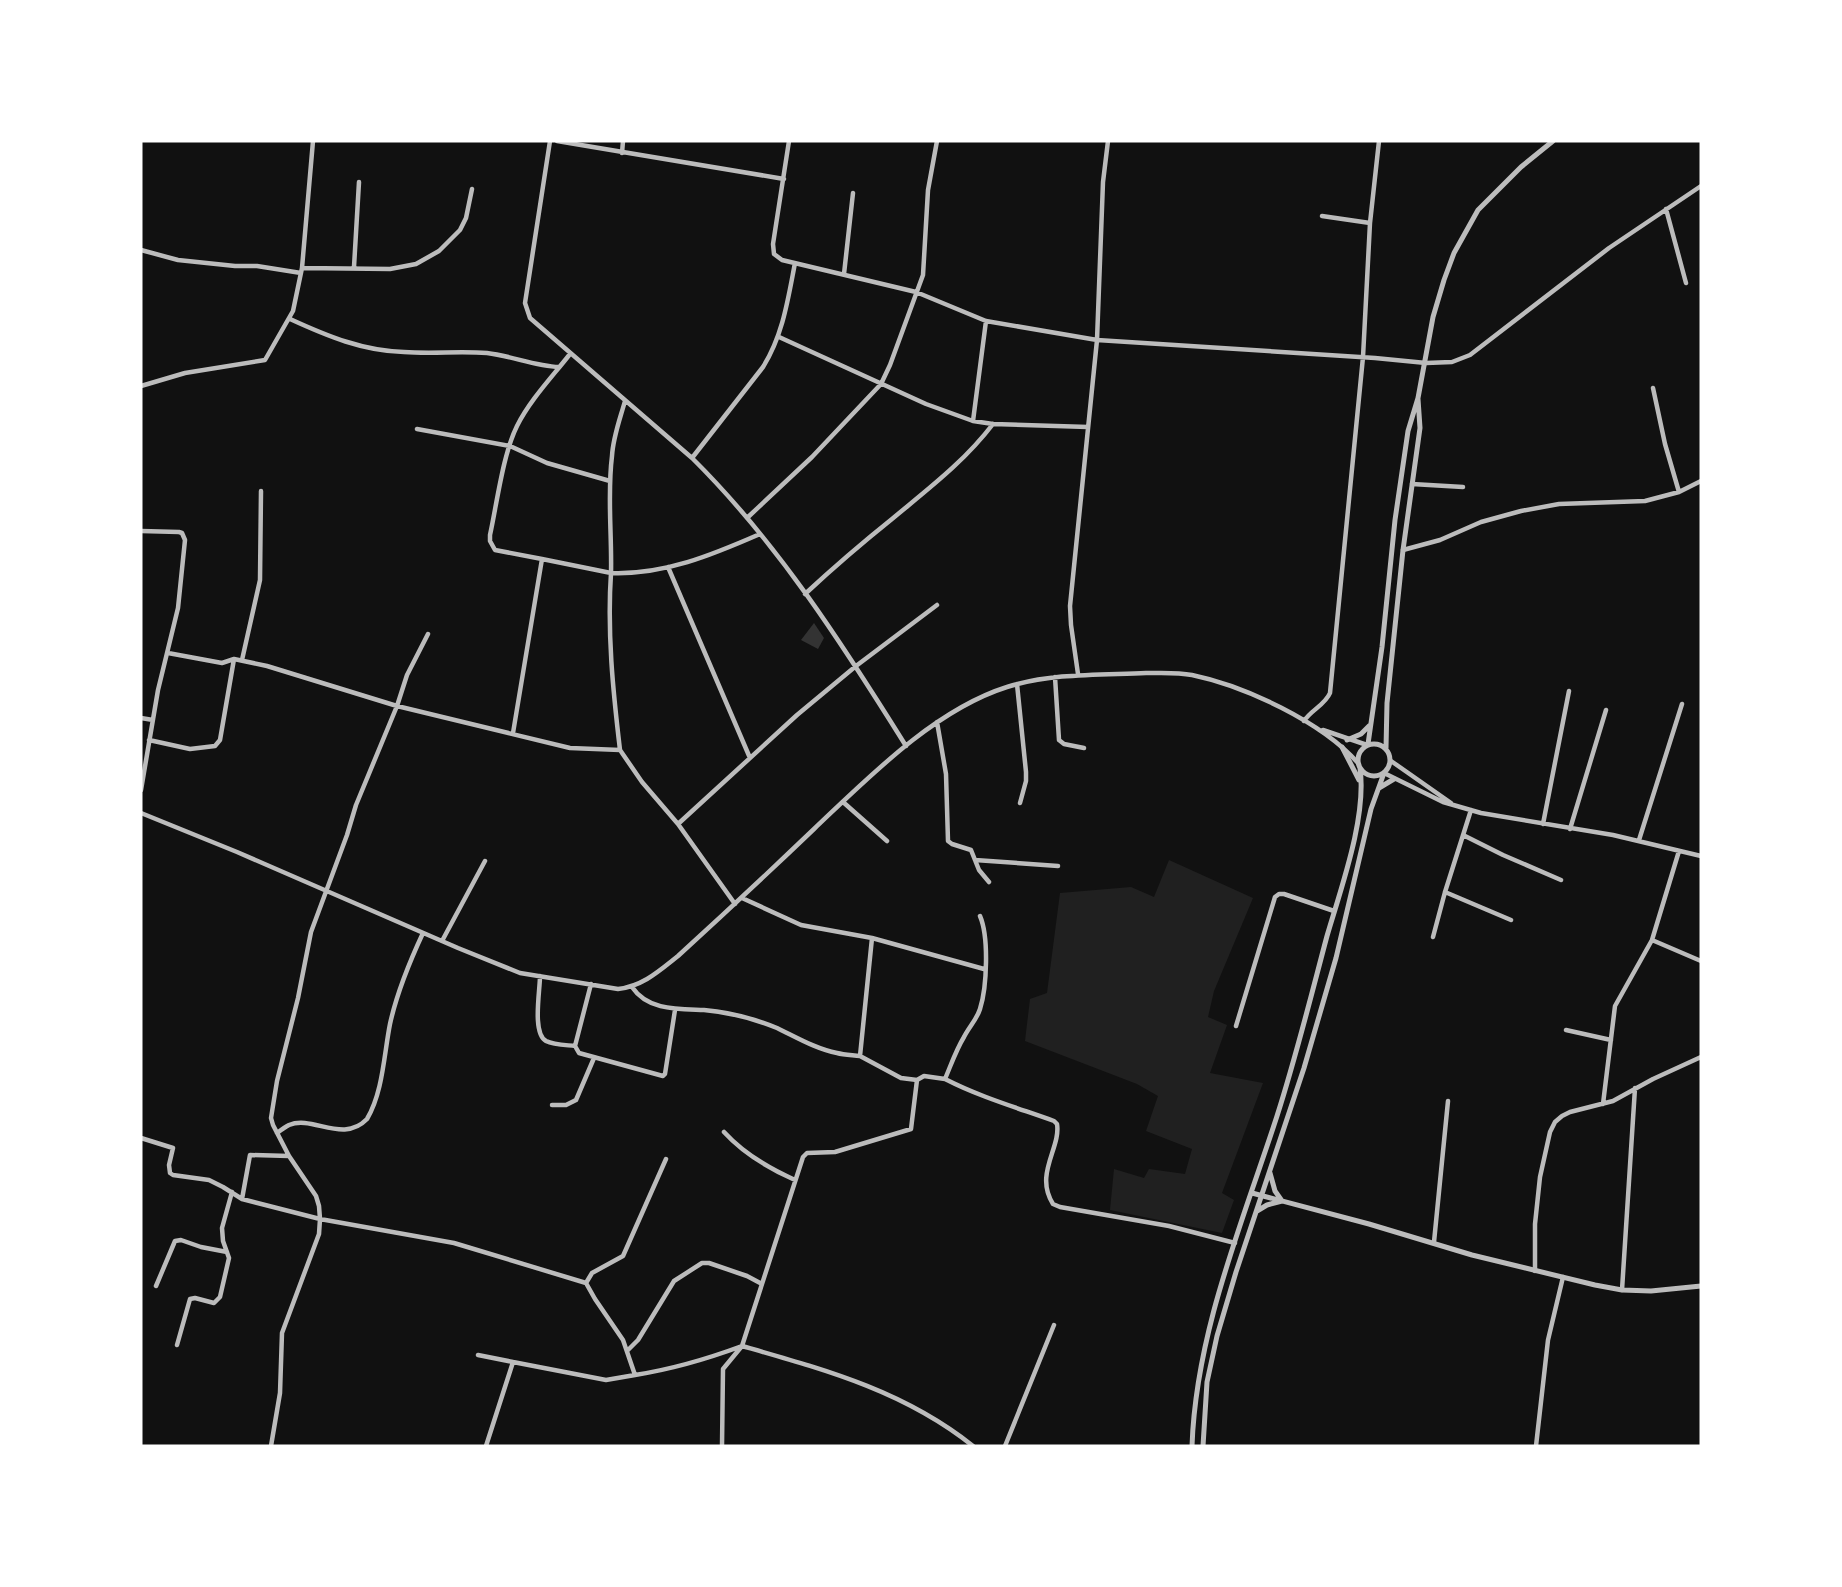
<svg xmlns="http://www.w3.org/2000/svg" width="1842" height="1587" font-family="'Work Sans',sans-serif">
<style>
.green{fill:#202020}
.water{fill:#333}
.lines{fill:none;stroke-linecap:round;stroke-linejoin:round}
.minor{stroke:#bcbcbc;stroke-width:4.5}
.tertiary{stroke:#bcbcbc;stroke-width:5}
</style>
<rect width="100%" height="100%" fill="#111"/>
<path class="green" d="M1169,860l84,38 -39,93 -6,26 19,8 -17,48 53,10 -41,110 12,7 -12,33 -112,-23 4,-41 30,9 5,-9 36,5 7,-25 -46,-18 12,-35 -21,-12 -112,-43 5,-42 17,-6 13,-100 71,-6 23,10z"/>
<path class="water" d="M814,623l10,15 -6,11 -17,-9z"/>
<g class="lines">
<path class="minor" d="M550,141l-25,162 5,15 162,140c85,84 151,187 214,288
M557,141l227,38
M789,141l-16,103 1,10 8,6 134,32 70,29 111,19 278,18 51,5 26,-1 18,-7 139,-107 92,-62
M622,153l1,-12
M1666,209l20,74
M1322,216l48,7
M141,250l37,10 57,6h22l44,7
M354,267l5,-85
M302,268l88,1 26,-5 23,-13 21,-21 6,-12 6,-29
M844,274l9,-81
M290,319c37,17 73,32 114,33 28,2 55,-1 83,1 25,3 48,13 72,14
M779,337l147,67 47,17 20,3 95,3
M141,386l44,-13 80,-13 28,-49 9,-43 11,-127
M1653,388l12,56 14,48
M973,421l13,-100
M417,429l93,17 37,17 63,18
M692,458l71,-91c20,-32 25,-68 32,-104
M1412,484l51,3
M747,518l65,-61 69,-73 9,-19 33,-90 5,-85 9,-49
M141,531l38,1 3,1 3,7 -7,68 -20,82 -17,100
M1403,550l37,-10 41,-18 40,-11 38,-7 86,-3 34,-9 22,-11
M542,559l-47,-9 -5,-9v-6c7,-32 13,-81 27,-109 13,-26 35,-49 53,-72
M668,567l82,191
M805,594c28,-26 57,-51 87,-75 36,-30 72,-57 101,-95
M428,634l-21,41 -10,31 -41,99 -9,30 -36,97 -13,66 -21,83 -6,37 2,7 16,31 27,40 3,10 1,13 134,24 132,40
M168,653l54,10 12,-4 33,7 130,40 173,42 50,2c-7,-59 -13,-118 -9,-177 53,2 101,-18 149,-39
M242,660l18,-80 1,-89
M1078,674l-7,-49 -1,-19 27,-266 6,-158 5,-41
M1055,677l4,63 5,4 20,4
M1017,684l9,88v9l-6,22
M141,718l12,2
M1304,721c7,-11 21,-16 26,-28l33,-336 7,-134 9,-82
M937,722l9,52 2,67 4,3 19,6 8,20 10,12
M1323,730l44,15
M513,733l29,-174 69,14c1,-39 -4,-78 1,-117 1,-19 8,-37 13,-55
M149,740l41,9 25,-3 5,-6 14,-81
M620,750l22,32 36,42 57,80
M1391,761l60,42
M1384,773l59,29 38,11 132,22 88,21
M843,802l44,39
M141,813l96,39 221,96 62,25 98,16c25,-3 41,-18 60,-33 46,-42 91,-84 136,-127 54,-51 120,-119 193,-142 45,-14 92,-12 139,-14 16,0 31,-1 46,2 53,11 130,47 166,88
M678,824l119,-109 59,-49 81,-61
M1543,824l26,-133
M1570,829l36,-119
M1463,835l40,20 58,25
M1639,840l43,-136
M975,860l83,6
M1445,892l66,28
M1433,937l12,-45 26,-82
M872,938l112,31
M1652,940l49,21
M442,941l43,-80
M540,976c0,15 -8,57 6,65 8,4 21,4 29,5
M591,984l-16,62 4,7 84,23 2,-2 10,-64
M632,987c16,24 47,22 72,23 24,2 51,9 73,18 19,9 39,21 60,25 7,2 15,2 23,3l12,-118 -71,-13 -59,-27
M1236,1026l39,-129 4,-3h5l50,17
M1566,1030l45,10
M860,1056l41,22 16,2 7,-4 21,3c6,-14 11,-29 19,-42 5,-10 13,-18 16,-28 7,-22 9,-72 0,-93
M945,1079c35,18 73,29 109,42l3,3c4,24 -23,50 -4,80l7,3 109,19 66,17
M917,1080l-6,49 -76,23 -28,1 -4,4 -61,189c84,24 162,45 231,100
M1603,1104l12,-98 37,-66 27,-89
M552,1105h14l10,-5 18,-42
M724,1132c20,22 44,36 71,48
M277,1133c4,-3 8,-6 12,-8 24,-10 54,19 78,-6 16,-27 17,-65 23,-95 7,-32 19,-61 33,-91
M141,1138l32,10 -4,17 1,8 3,2 36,5 14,7 19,12 78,20 -1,15 -37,99 -2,60 -9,53
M242,1199l8,-44 39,1
M1434,1242l14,-141
M1535,1271v-47l5,-47 10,-45 5,-10 7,-6 8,-4 43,-11 40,-22 48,-22
M156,1286l19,-45 6,-1 20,7 26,5
M1622,1290l13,-202
M177,1345l13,-46 5,-1 19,5 6,-6 9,-39 -6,-17 -1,-13 10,-36
M628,1350l10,-10 36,-59 28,-18h7l38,13 15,8
M478,1355l35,7 -27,84
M513,1362l93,18 29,-5 -12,-35 -28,-41 -9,-16 6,-10 31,-17 43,-97
M635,1375c38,-6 72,-16 107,-29l-19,23 -1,77
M1005,1446l49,-121
M1536,1446l12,-106 15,-63"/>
<path class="tertiary" d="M1347,740l14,-6 8,-8
M1358 760a16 16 0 1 1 32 0a16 16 0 1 1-32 0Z
M1368,744l14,-97 13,-127 13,-89 10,-33 15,-81 11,-37 10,-27 24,-43 43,-43 32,-26
M1342,747l17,33
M1386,748l1,-45 16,-153 17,-122 -2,-29
M1379,788l15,-9
M1252,1193l117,31 103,31 123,30 27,5 29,1 50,-5
M1257,1211l10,-6 15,-4 -7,-10 -5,-18
M1192,1446c4,-114 50,-222 85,-330 19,-59 34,-120 50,-180 14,-48 40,-119 33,-168
M1203,1446l4,-64 10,-46 19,-64 68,-204 32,-110 35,-149 13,-36"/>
</g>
<rect width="1842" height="1587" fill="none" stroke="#ffffff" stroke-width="285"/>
</svg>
